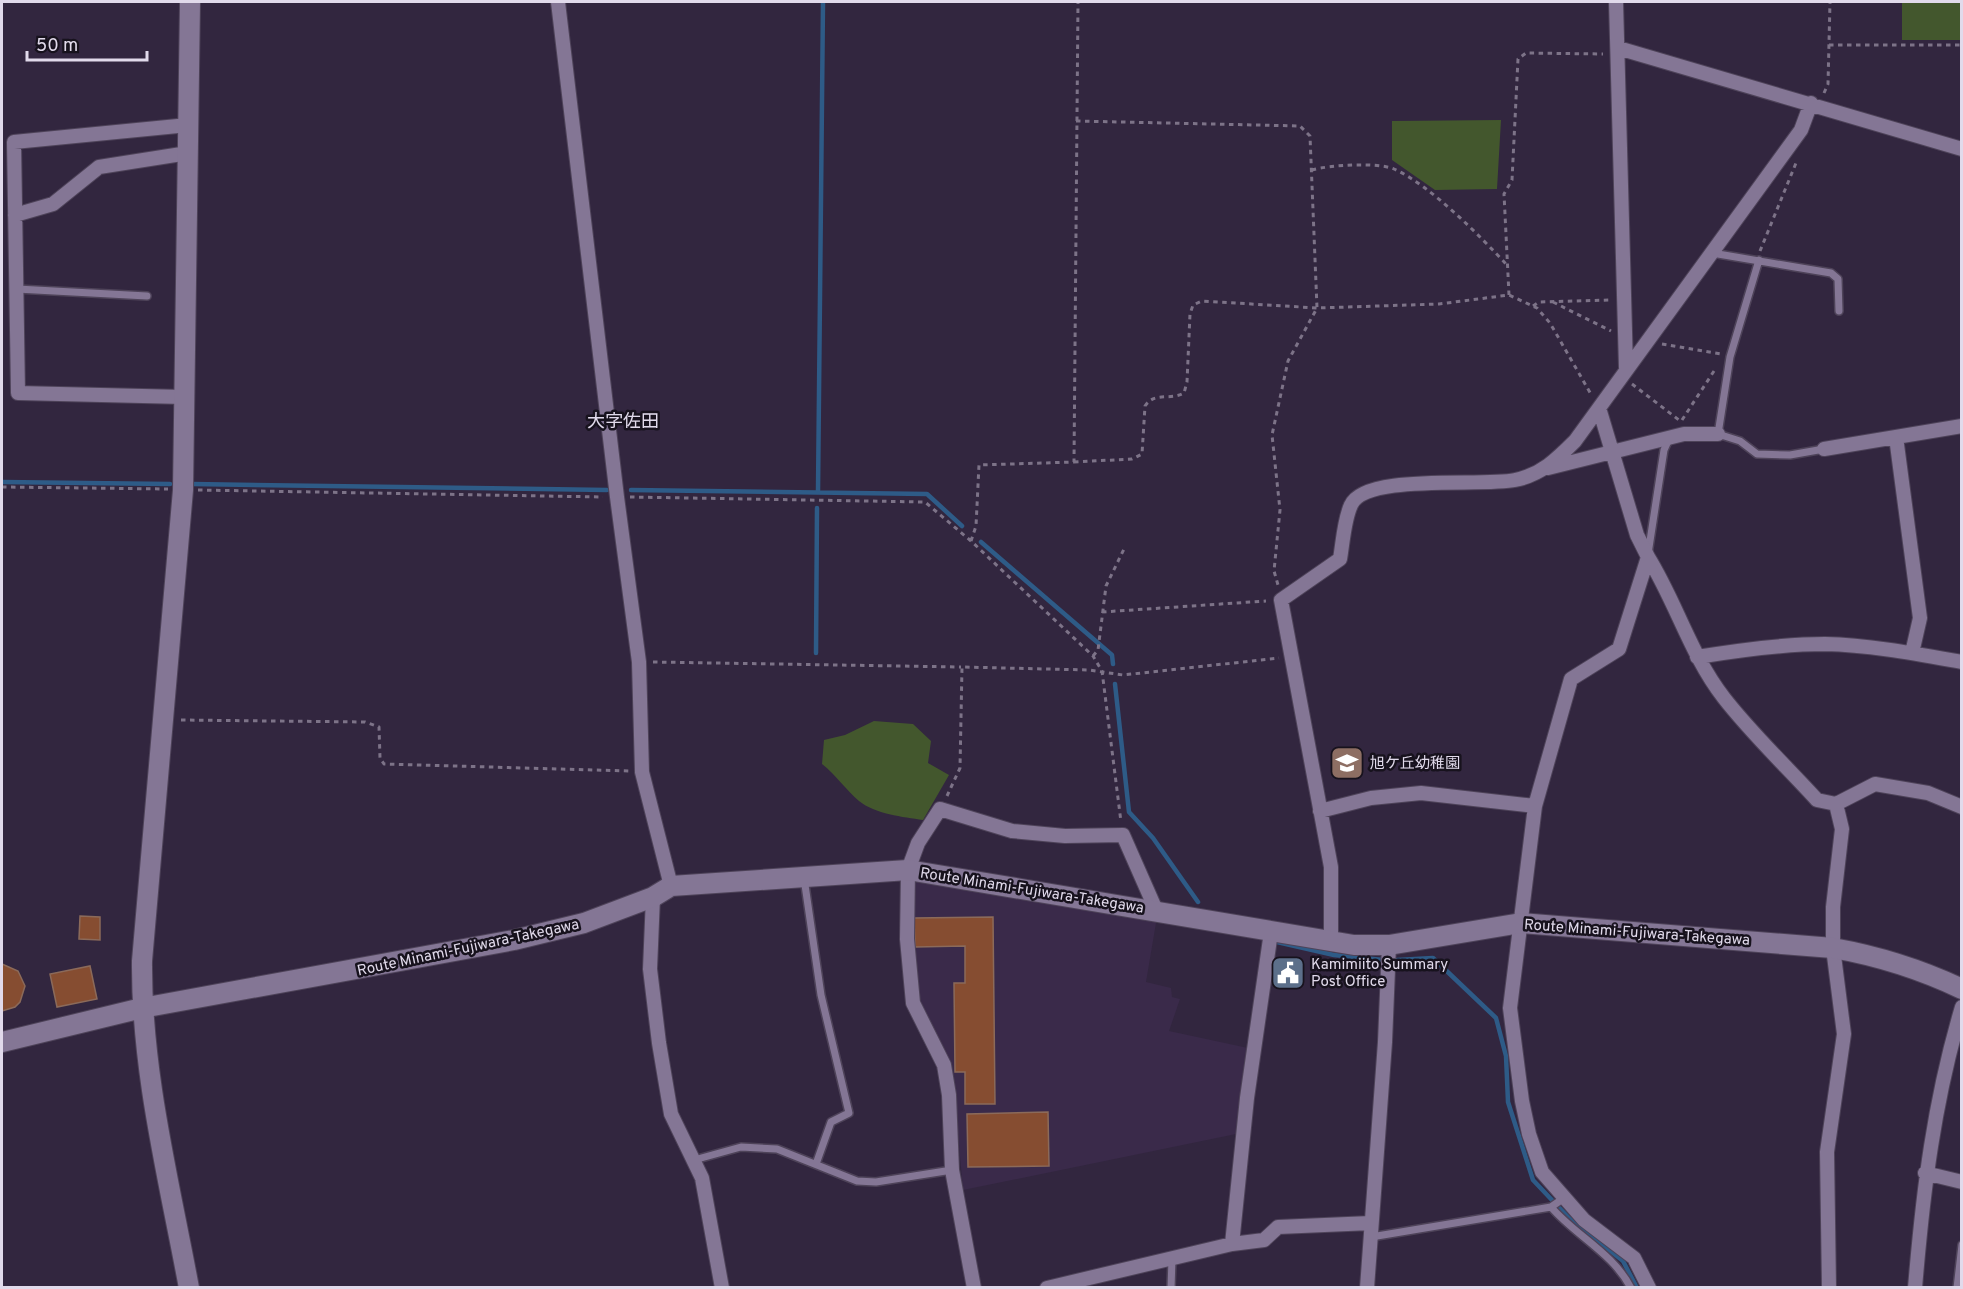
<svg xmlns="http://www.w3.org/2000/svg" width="1963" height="1289" font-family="Overpass,'Noto Sans JP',sans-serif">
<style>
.built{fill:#3a2a4a}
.green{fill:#43572d}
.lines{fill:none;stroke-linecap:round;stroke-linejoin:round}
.stream{stroke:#2e5b87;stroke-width:4.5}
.building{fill:#864d31;stroke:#8b6a5a;stroke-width:1.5}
.lane-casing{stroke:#4e4359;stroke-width:10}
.street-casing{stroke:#4e4359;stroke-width:16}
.secondary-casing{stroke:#4e4359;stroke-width:22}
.path{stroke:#7d7388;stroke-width:3;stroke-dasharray:4.5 4.5;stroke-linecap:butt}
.lane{stroke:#847695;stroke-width:7}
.street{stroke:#847695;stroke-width:14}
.secondary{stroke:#847695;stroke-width:20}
.labels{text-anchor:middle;stroke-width:5;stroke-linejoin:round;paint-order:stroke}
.poi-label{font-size:15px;fill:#e1daeb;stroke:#17121d;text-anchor:start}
.street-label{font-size:15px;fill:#e1daeb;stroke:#17121d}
.quarter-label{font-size:18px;fill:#e1daeb;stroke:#17121d}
</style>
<rect width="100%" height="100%" fill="#32263f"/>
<path class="built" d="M920,878l237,39 -11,65 25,6 1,9 8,2 -11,32 79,17 -12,86 -273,56 -11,-124 -18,-29 -15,-34 -7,-47v-71z"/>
<path class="green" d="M1902,2h59v38h-59z
M1501,120l-4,69 -62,1 -43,-30v-39z
M874,721l39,3 18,17 -3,22 21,12 -26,45c-20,-3 -48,-6 -64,-19 -12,-10 -23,-26 -37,-37l2,-24 21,-5z"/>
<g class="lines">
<path class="stream" d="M2,482l168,2
M192,484l415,6
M631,490l296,4 35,32
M818,492l5,-490
M981,542l131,113 1,9
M816,653l1,-145
M1115,684l14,128 24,26 45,64
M1277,942l57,13 49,5
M1397,960l36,-2 63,60 10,38 2,46 25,78 35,37 55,44 14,27"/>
</g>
<path class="building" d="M80,916l20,1v23l-21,-1z
M993,917l2,187h-30v-32h-10l-1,-89h11v-37l-50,1 -1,-29z
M2,964l16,7 7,15 -5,16 -5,5 -13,4z
M90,966l7,33 -40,8 -7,-33z
M1048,1112l1,54 -81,1 -1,-53z"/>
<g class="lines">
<defs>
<path id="lane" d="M1712,253l119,20 7,6 1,32
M1759,260l-29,97 -12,77 22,7 17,13 33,1 34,-6
M17,289l130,7
M1648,554l16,-104 5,-11
M804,878l17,117 28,118 -18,9 -15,42
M694,1160l47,-13 36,2 80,32 19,1 76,-12
M1551,1207c25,29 62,46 80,81
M1371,1237l180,-30 13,-9
M1171,1288l1,-29
M1957,1288l5,-43"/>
<path id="street" d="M558,2l59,495 22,165 3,110 29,114
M1616,2l10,366
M1618,48l344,101
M15,215l38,-11 46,-37 89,-14
M184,397l-166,-4 -4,-251 174,-17
M1599,408l38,127 11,22 -29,92 -48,30 -36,127 -25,202 12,93 7,33 13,38 42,48 50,38 15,30
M1824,449l72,-12
M1548,468l136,-34h34
M1648,557c28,45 43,99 76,141 28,36 62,68 93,102l19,4 6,25 -9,78v41l11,86 -17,118 2,136
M1912,653l8,-35 -24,-181 66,-11
M1697,657c43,-7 85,-13 128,-13 45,1 92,10 137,18
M1836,804l39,-20 53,9 34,14
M1320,811l51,-13 50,-5 114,13
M653,897l-3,72 9,74 12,71 31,64 20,110
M1331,942v-75l-50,-267 59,-41c3,-17 4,-39 11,-54 14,-32 131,-18 164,-25 26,-5 42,-21 60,-39l226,-311 10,-27
M1925,1173l37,9
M1232,1244l32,-4 14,-13 93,-4
M974,1288l-22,-118 -3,-75 -5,-30 -31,-62 -6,-64 1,-69 10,-27 22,-34 72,22 53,5 58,-1 33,75
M1047,1288l185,-44 15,-146 24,-166
M1367,1288l18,-246 4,-97
M1915,1288c8,-97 19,-187 47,-281"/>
<path id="secondary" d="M2,1042l140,-34 372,-68 70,-17 69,-26 18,-11 237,-16 446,75h35l132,-22 312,25c45,8 87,21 129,41
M189,1288c-20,-108 -48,-217 -47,-327l41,-471 7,-488"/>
</defs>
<use href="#lane" class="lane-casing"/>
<use href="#street" class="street-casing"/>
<use href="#secondary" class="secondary-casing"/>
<path class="path" d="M1829,45h133
M1824,93l4,-9 2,-82
M1076,121l224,5 10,10 7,172 -29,53 -16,74 8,75 -6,61 4,14
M1312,170c17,-5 66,-8 82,-1 36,16 86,67 113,96
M1760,251l36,-88
M1509,295l-5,-101 8,-14 6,-121 8,-6 77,1
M1553,302l58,29
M1533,306l6,-4 71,-2
M1662,344l59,10
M1632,384l47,36
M1682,420l34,-52
M1074,462l58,-3 10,-5 3,-48c10,-15 25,-5 39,-13l3,-11 3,-68 3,-9 9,-4 115,7 122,-4 70,-9 28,13 13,15 42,73
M2,487l166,2
M198,490l405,7
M630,497l295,5 46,39 122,115 9,15 19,151
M971,541l5,-15 3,-61 95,-3 4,-460
M1102,612l164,-11
M1093,656l5,-6 8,-64 19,-39
M653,662l308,5
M181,720l184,2 14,5 1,31 4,6 245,7
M947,796l13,-28 2,-101 127,3 34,5 156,-17"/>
<use href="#lane" class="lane"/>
<use href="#street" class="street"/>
<use href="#secondary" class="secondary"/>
</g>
<defs>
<symbol id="school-square" viewBox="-11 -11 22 22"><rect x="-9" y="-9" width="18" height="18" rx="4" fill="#8d6e63" stroke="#17121d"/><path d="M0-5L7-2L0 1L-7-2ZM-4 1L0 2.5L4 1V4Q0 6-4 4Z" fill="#fff"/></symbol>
<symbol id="civic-square" viewBox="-11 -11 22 22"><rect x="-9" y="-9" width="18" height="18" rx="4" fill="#5c6f8a" stroke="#17121d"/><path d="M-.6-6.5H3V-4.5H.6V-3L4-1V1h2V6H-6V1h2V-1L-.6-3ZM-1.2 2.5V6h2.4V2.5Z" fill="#fff"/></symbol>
</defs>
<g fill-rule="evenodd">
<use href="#school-square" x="1328" y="744" width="38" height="38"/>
<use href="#civic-square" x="1269" y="954" width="38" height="38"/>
</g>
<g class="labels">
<g class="poi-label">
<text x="1370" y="768">旭ケ丘幼稚園</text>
<text x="1311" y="969">Kamimiito Summary<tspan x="1311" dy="17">Post Office</tspan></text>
</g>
<g class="street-label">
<text transform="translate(1032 890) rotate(9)" y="5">Route Minami-Fujiwara-Takegawa</text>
<text transform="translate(1637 932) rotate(4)" y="5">Route Minami-Fujiwara-Takegawa</text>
<text transform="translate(468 947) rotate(-12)" y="5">Route Minami-Fujiwara-Takegawa</text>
</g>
<g class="quarter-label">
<text x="623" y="427">大字佐田</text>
</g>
</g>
<rect width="1963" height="1289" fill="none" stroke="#e1daeb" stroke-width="6"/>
<path d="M27 51v9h120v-9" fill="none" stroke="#e1daeb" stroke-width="3"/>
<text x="36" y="51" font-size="18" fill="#e1daeb" stroke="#17121d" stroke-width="4.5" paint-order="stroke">50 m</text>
</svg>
